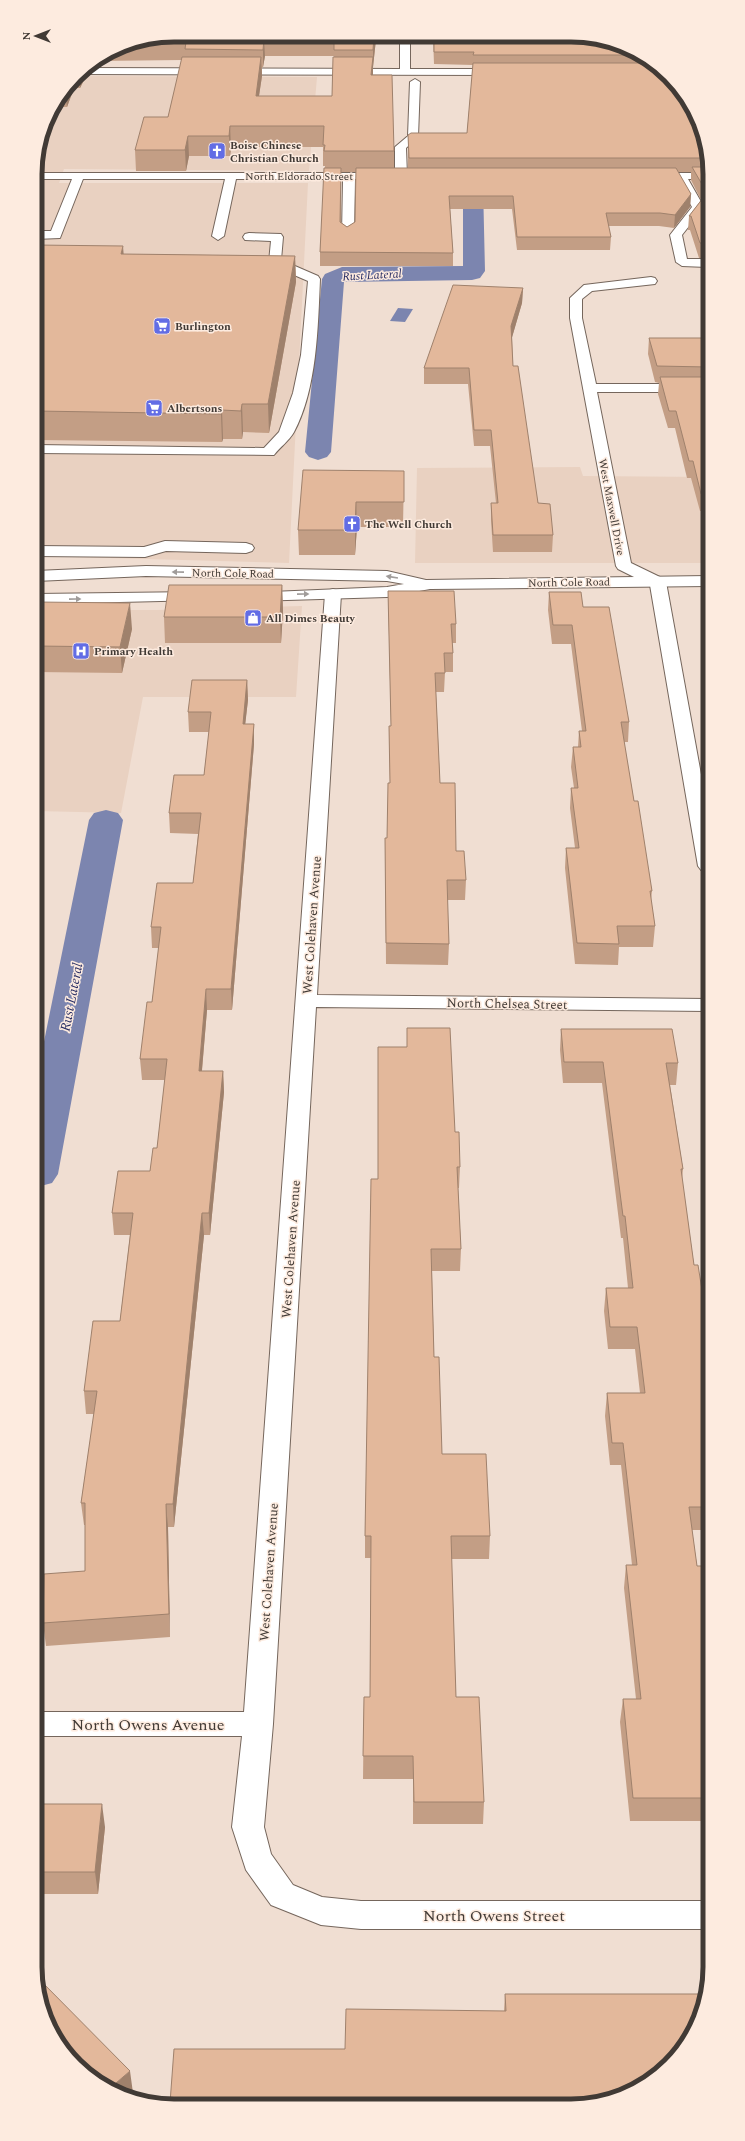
<svg xmlns="http://www.w3.org/2000/svg" width="745" height="2141" font-family="Spectral,serif">
<style>
.built{fill:#e9d1c1}
.water{fill:#7c85af}
.lines{fill:none;stroke-linecap:round;stroke-linejoin:round}
.canal{fill:#7c85af;fill-rule:evenodd}
.minor-casing{stroke:#75665c;stroke-width:2}
.major-casing{stroke:#75665c;stroke-width:2}
.minor{fill:#fff;fill-rule:evenodd}
.major{fill:#fff;fill-rule:evenodd}
.wall{fill:#c39e85;fill-rule:evenodd}
.shaded-wall{fill:#9f816c}
.building{fill:#e3b89b;stroke:#9f816c}
.oneway{fill:#a09c9a}
.labels{text-anchor:middle;stroke-width:3;stroke-linejoin:round;paint-order:stroke}
.far-poi-label{font-size:11px;font-weight:bold;fill:#413a35;stroke:#fdebdf;text-anchor:start}
.far-street-label{font-size:11px;fill:#413a35;stroke:#fdebdf}
.far-water-label{font-size:12px;font-style:italic;fill:#292e64;stroke:#fdebdf}
.street-label{font-size:13px;fill:#413a35;stroke:#fdebdf}
.water-label{font-size:14px;font-style:italic;fill:#292e64;stroke:#fdebdf}
.near-street-label{font-size:16px;fill:#413a35;stroke:#fdebdf}
.rim{fill:none;stroke:#413a35;stroke-width:5}
</style>
<rect width="100%" height="100%" fill="#f0ded2"/>
<path class="built" d="M77,76l240,1 -8,94 -245,-2 -5,14h249l-19,380 -253,-7 -1,-391 14,-53z
M580,467l3,9 125,1v86h-293l2,-95z
M302,606l-6,91h-153l-22,116 -85,-2v-201h120z"/>
<path class="water" d="M398,308l15,1 -8,13 -15,-1z"/>
<g class="lines">
<path class="canal" d="M473,179l7,2 3,4 2,86 -5,7 -8,2 -128,2 -13,170 -4,5 -9,3 -9,-3 -4,-5 17,-173 3,-5 17,-7 121,-1v-81l3,-4z
M106,810l12,3 5,7 -65,354 -6,9 -15,4v-111l52,-256 5,-7z"/>
<defs>
<path id="minor" d="M400,36l10,1v32h92l5,3 -5,3 -423,-1 6,-6 315,1z
M415,79l5,3 -2,55 -12,11 1,28 -6,3 -6,-3v-29l13,-11 2,-54z
M35,173h351l6,3 -6,3h-31l-1,56 -6,4 -6,-4 1,-56h-107l-12,57 -6,4 -6,-4 13,-57h-142l-23,59 -25,1v-8h16l21,-52h-37z
M651,173h56v6h-19l16,28 -22,28 5,24h20v8l-25,-1 -6,-4 -6,-27 22,-28 -16,-28 -29,-1 -2,-2z
M249,233l32,1 2,3 -2,23 37,16 2,3c-2,48 -3,110 -26,153 -5,9 -14,15 -20,23l-238,-2v-8l228,3 15,-16 14,-39 8,-38 7,-74 -37,-16 -2,-3 2,-21 -26,-1 -2,-3 2,-3z
M651,277l4,1 2,3 -2,3 -63,7 -10,8v19l14,66h92l7,4 -7,4h-91l34,171 33,16 2,3 42,231v59l-7,-2 -3,-4 -48,-281 -32,-16 -2,-3 -46,-248v-20l14,-13z
M165,541l81,2 6,2 2,3 -2,3 -6,2 -80,-2 -21,6 -109,-1v-10l108,1z
M333,589l6,2 2,3 -24,401 391,4v12l-392,-4 -43,717 -9,103 7,27 22,31 29,12 39,4h349v28h-349l-40,-4 -50,-20 -25,-35 -14,-43 10,-91h-205v-24h207l81,-1118 2,-3z"/>
<path id="major" d="M146,566l241,5 39,9 282,-4v10l-278,3 -43,8 -135,4 -6,-2 -2,-3 2,-3 141,-6 17,-3 -17,-3 -241,-5 -110,5v-10z
M197,592l6,2 2,3 -2,3 -167,4v-10z"/>
</defs>
<use href="#minor" class="minor-casing"/>
<use href="#major" class="major-casing"/>
<use href="#minor" class="minor"/>
<use href="#major" class="major"/>
</g>
<path class="wall" d="M174,35l202,4 -3,28v8l21,76v17h14v-33l59,-2 6,-68 -39,-1 -1,-27 165,1 42,16 29,22 38,71v138l-5,-17 1,-10h-4l-9,-28h-2l1,-14 12,-16 -10,-20v-8h-13l13,22 -1,13 -16,21 -15,-2h-51l3,11 -1,13h-93l-5,-41h-62l3,44v13h-133v-14l5,-84v-2h-2v-19h-92l-1,9h-41l-3,15h-50l-1,-21 33,-33 14,-57 -86,1 25,-15zM265,56h69l-2,40h-73l3,-20v-9h1zM341,172h15l-1,50 -8,5 -6,-5z
M82,70l4,6 -6,12h-6l-7,19h-13z
M35,245l89,9 171,2 1,26 -27,151 -26,-1 -1,7h-19l-1,3 -186,-2z
M523,288l-1,15 -10,34 1,29 25,137 15,32 -1,17h-59l-2,-32v-17h5l-6,-57h-16l-6,-62h-44v-16z
M649,338h59v173h-8l-9,-33h-4l-12,-50h-7l-10,-34 1,-11 -4,-1 -7,-28z
M404,471l-1,56h-46l-2,28h-56l-1,-25z
M282,585l1,26 -2,32h-116l-1,-26z
M388,591l68,33v19h-4l1,10v19h-8l-1,20h-8l4,91 16,68 10,29 -1,20h-18l2,44 -1,21 -62,-1 -1,-126h2l3,-55 -1,-57h2z
M549,592l34,15 46,115 -1,20h-4l10,59 18,90 -1,9 4,26 -2,21h-34l-1,18 -43,-1 -10,-96 1,-20h9l-5,-40 1,-20h3l-3,-21 2,-20h5l1,-16h3l-11,-87h-19l-4,-34z
M36,602l96,27 -10,44 -86,-1z
M247,680l1,20 -3,24h9v20l-22,266h-25l-5,61h21l1,21 -14,143h-6l-30,292h-6l2,110 -124,9 -3,-23 42,-52v-46h-1l-3,-22 13,-89h-8l-2,-23 36,-70 10,-86h-16l-2,-22 38,-42 7,-23 8,-68h-23l-2,-21 12,-57 7,-54h-7l-1,-21 42,-44 5,-49 -28,-1 -1,-20 35,-38 5,-43h-20l-1,-20z
M407,1028l48,104 5,35 -1,21h-1l3,61 -1,22h-28l2,86 8,97 48,82 -1,23h-38l5,138 28,105 -1,22h-70v-45h-50l1,-82h6l1,-139h-6v-22l13,-357 29,-132z
M561,1029l117,34 -2,22h-6l13,84 -1,10 12,86 15,69v196h-17l5,36h12v210h-3l3,22 -3,23h-76l-10,-99 3,-23h13l-12,-111 2,-23h6l-11,-100h-11l-5,-49 2,-23h33l-5,-44h-27l-4,-38 2,-23h22l-5,-50h-2l-19,-155h-39l-3,-33z
M37,1804l68,23 -7,67h-60z
M505,1994l93,109h-428l175,-54 159,-38z"/>
<path class="shaded-wall" d="M374,36h2v3l-3,28v-17z
M264,39l1,17 -2,11v-17z
M261,57l1,19 -6,39v-19z
M373,57v19l-2,-1z
M85,68l1,8 -6,12 -1,-14 3,-4z
M73,81l1,7 -7,19 -2,-15z
M230,126l1,21 -1,9 -1,-20z
M188,136l1,20 -3,15 -1,-21z
M691,194l-1,13 -16,21 1,-13z
M123,246l2,25 -4,-17z
M295,256l1,26 -27,151 -1,-29z
M523,288l-1,15 -11,38v-15z
M242,404l1,28 -1,7 -1,-28z
M222,410l1,29 -1,3 -1,-28z
M356,502l1,25 -2,28v-25z
M282,585l1,26 -2,32 -1,-26z
M130,603l2,26 -10,44 -2,-26z
M247,680l1,20 -5,44v-20z
M254,724v20l-22,266 -1,-21z
M206,989l1,21 -7,82 -1,-21z
M223,1071l1,21 -14,143 -1,-22z
M202,1213l2,22 -30,292 -1,-23z
M166,1504l2,23 2,110 -1,-23z
M102,1804l3,23 -7,67 -3,-22z
M130,2071l3,22 -5,4 -16,-5 -3,-3z"/>
<path class="building" d="M174,35l200,1 -1,14h-39v-11h-70l-1,11 -78,-1 1,-7 -52,1z
M434,37l164,1 42,16 2,1h-169l1,-3h-40z
M182,57h79l-5,39h76l1,-39h40l-2,18h21l2,76h-70l1,-6h-2l1,-19h-94l-1,10h-41l-3,14h-50l9,-33h24z
M473,63h180l16,13 27,36 11,35v11h-298l-1,-23 3,-2h56z
M692,167h15v77l-7,-1 -9,-27h-2l18,-23z
M324,168h17l-1,54 7,5 8,-5 1,-54h320l15,26 -16,21 -15,-2h-54l5,24h-94l-4,-41h-64l4,57 -133,-1z
M35,245l88,1 -2,8 174,2 -27,148h-26l-1,7 -19,-1 -1,4 -185,-3z
M703,254h4v12z
M453,285l70,3 -12,38 2,40h5l20,137 12,1 3,31h-60l-2,-32h7l-7,-73h-17l-5,-62h-45z
M649,338h59v29l-51,-1z
M660,377h48v117h-7l-8,-33h-4l-13,-50h-7z
M303,470l101,1v31h-48l-1,28h-57z
M169,585h113l-2,32h-116z
M388,591h66l2,33h-5l2,29h-9l1,20h-10l5,110h15l1,68h8l2,29h-19l2,64 -63,-1 -1,-105h2l1,-55h2l-1,-57h2z
M549,592h32l2,15h26l20,115h-8l13,79h4l14,90h-2l5,35h-38l2,18 -42,-1 -11,-95h13l-8,-60h7l-5,-41h8l-2,-16h7l-14,-106h-19z
M36,602l94,1 -10,44 -84,-1z
M192,680h55l-4,44h11l-23,265h-25l-7,82h24l-14,142h-7l-29,291h-7l3,110 -126,9 1,-49 41,-3v-68h-4l16,-112h-13l9,-70h27l13,-108h-21l6,-42h32l3,-23h4l10,-89h-27l7,-57h5l9,-75h-10l6,-44h36l8,-70h-32l5,-38h30l7,-63h-23z
M407,1028h43l5,104h4l1,35h-3l4,82h-30l3,108h5l3,97h44l4,82h-39l5,161h23l5,105h-70l-1,-46h-50l1,-59h6l1,-161h-6l6,-357h7v-132h29z
M561,1029h111l6,34h-12l17,106h-2l13,96h4l11,69v64h-3l3,21v88h-20l8,59h12v187h-6l6,45h-76l-10,-99h18l-15,-134h11l-14,-122h-11l-5,-50h38l-8,-66h-27l-4,-39h27l-8,-72h-2l-20,-154h-39z
M37,1804h65l-7,68h-57z
M38,1978l92,93 -21,18 -33,-24 -22,-29 -16,-42z
M505,1994h200l-6,26 -23,38 -35,29 -43,16h-138l-143,-1v1h-147l4,-54h171l1,-40 160,2z"/>
<defs><path id="oneway-solid" d="M-6-.8H1V-3.2L6.5 0L1 3.2V.8H-6Z"/></defs>
<g class="oneway">
<use href="#oneway-solid" transform="translate(178 572) rotate(-179)"/>
<use href="#oneway-solid" transform="translate(392 577) rotate(-171)"/>
<use href="#oneway-solid" transform="translate(303 594) rotate(-1)"/>
<use href="#oneway-solid" transform="translate(75 599) rotate(-1)"/>
</g>
<defs>
<symbol id="church-square" viewBox="-11 -11 22 22"><rect x="-9" y="-9" width="18" height="18" rx="4" fill="#626de5" stroke="#fdebdf"/><path d="M-1.2-6h2.4v3.5h3.3v2.4h-3.3V6h-2.4V-.1h-3.3v-2.4h3.3Z" fill="#fff"/></symbol>
<symbol id="supermarket-square" viewBox="-11 -11 22 22"><rect x="-9" y="-9" width="18" height="18" rx="4" fill="#626de5" stroke="#fdebdf"/><path d="M-6-5.5h2.5l.6 2H6L4.5 2H-2.5L-4.4-4H-6ZM-1.5 3.2a1.3 1.3 0 1 0 .1 0ZM3 3.2a1.3 1.3 0 1 0 .1 0Z" fill="#fff"/></symbol>
<symbol id="shop-square" viewBox="-11 -11 22 22"><rect x="-9" y="-9" width="18" height="18" rx="4" fill="#626de5" stroke="#fdebdf"/><path d="M-5-2.5h2.3a2.7 3.5 0 0 1 5.4 0H5L5.5 6h-11ZM-1.5-2.5h3a1.5 2.3 0 0 0-3 0Z" fill="#fff"/></symbol>
<symbol id="hospital-square" viewBox="-11 -11 22 22"><rect x="-9" y="-9" width="18" height="18" rx="4" fill="#626de5" stroke="#fdebdf"/><path d="M-5-5h3v3.5h4V-5h3V5h-3V1.5h-4V5h-3Z" fill="#fff"/></symbol>
</defs>
<g fill-rule="evenodd">
<use href="#church-square" x="207" y="141" width="20" height="20"/>
<use href="#supermarket-square" x="152" y="316" width="20" height="20"/>
<use href="#supermarket-square" x="144" y="398" width="20" height="20"/>
<use href="#church-square" x="342" y="514" width="20" height="20"/>
<use href="#shop-square" x="243" y="608" width="20" height="20"/>
<use href="#hospital-square" x="71" y="641" width="20" height="20"/>
</g>
<g class="labels">
<g class="far-poi-label">
<text x="230" y="149">Boise Chinese<tspan x="230" dy="13">Christian Church</tspan></text>
<text x="175" y="330">Burlington</text>
<text x="167" y="412">Albertsons</text>
<text x="365" y="528">The Well Church</text>
<text x="266" y="622">All Dimes Beauty</text>
<text x="94" y="655">Primary Health</text>
</g>
<g class="far-street-label">
<text x="299" y="180">North Eldorado Street</text>
<text transform="translate(612 507) rotate(79)" y="4">West Maxwell Drive</text>
<text transform="translate(233 573) rotate(1)" y="4">North Cole Road</text>
<text transform="translate(569 582) rotate(-1)" y="4">North Cole Road</text>
</g>
<g class="far-water-label">
<text transform="translate(372 275) rotate(-3)" y="4">Rust Lateral</text>
</g>
<g class="street-label">
<text transform="translate(311 925) rotate(-86)" y="5">West Colehaven Avenue</text>
<text transform="translate(507 1003) rotate(1)" y="5">North Chelsea Street</text>
<text transform="translate(290 1249) rotate(-86)" y="5">West Colehaven Avenue</text>
<text transform="translate(268 1572) rotate(-86)" y="5">West Colehaven Avenue</text>
</g>
<g class="water-label">
<text transform="translate(71 997) rotate(-79)" y="5">Rust Lateral</text>
</g>
<g class="near-street-label">
<text x="148" y="1730">North Owens Avenue</text>
<text x="494" y="1921">North Owens Street</text>
</g>
</g>
<path d="M0 0H745V2141H0ZM174 42H571A132 132 0 0 1 703 174V1967A132 132 0 0 1 571 2099H174A132 132 0 0 1 42 1967V174A132 132 0 0 1 174 42Z" fill="#fdebdf" fill-rule="evenodd"/>
<path class="rim" d="M174 42H571A132 132 0 0 1 703 174V1967A132 132 0 0 1 571 2099H174A132 132 0 0 1 42 1967V174A132 132 0 0 1 174 42Z"/>
<g transform="translate(36 36) rotate(270)" stroke="#fdebdf" stroke-width="3" paint-order="stroke">
<path d="M0-3L7 15L0 10L-7 15Z" fill="#413a35"/>
<text y="-6" font-size="11" font-weight="bold" text-anchor="middle" fill="#413a35">N</text>
</g>
</svg>
